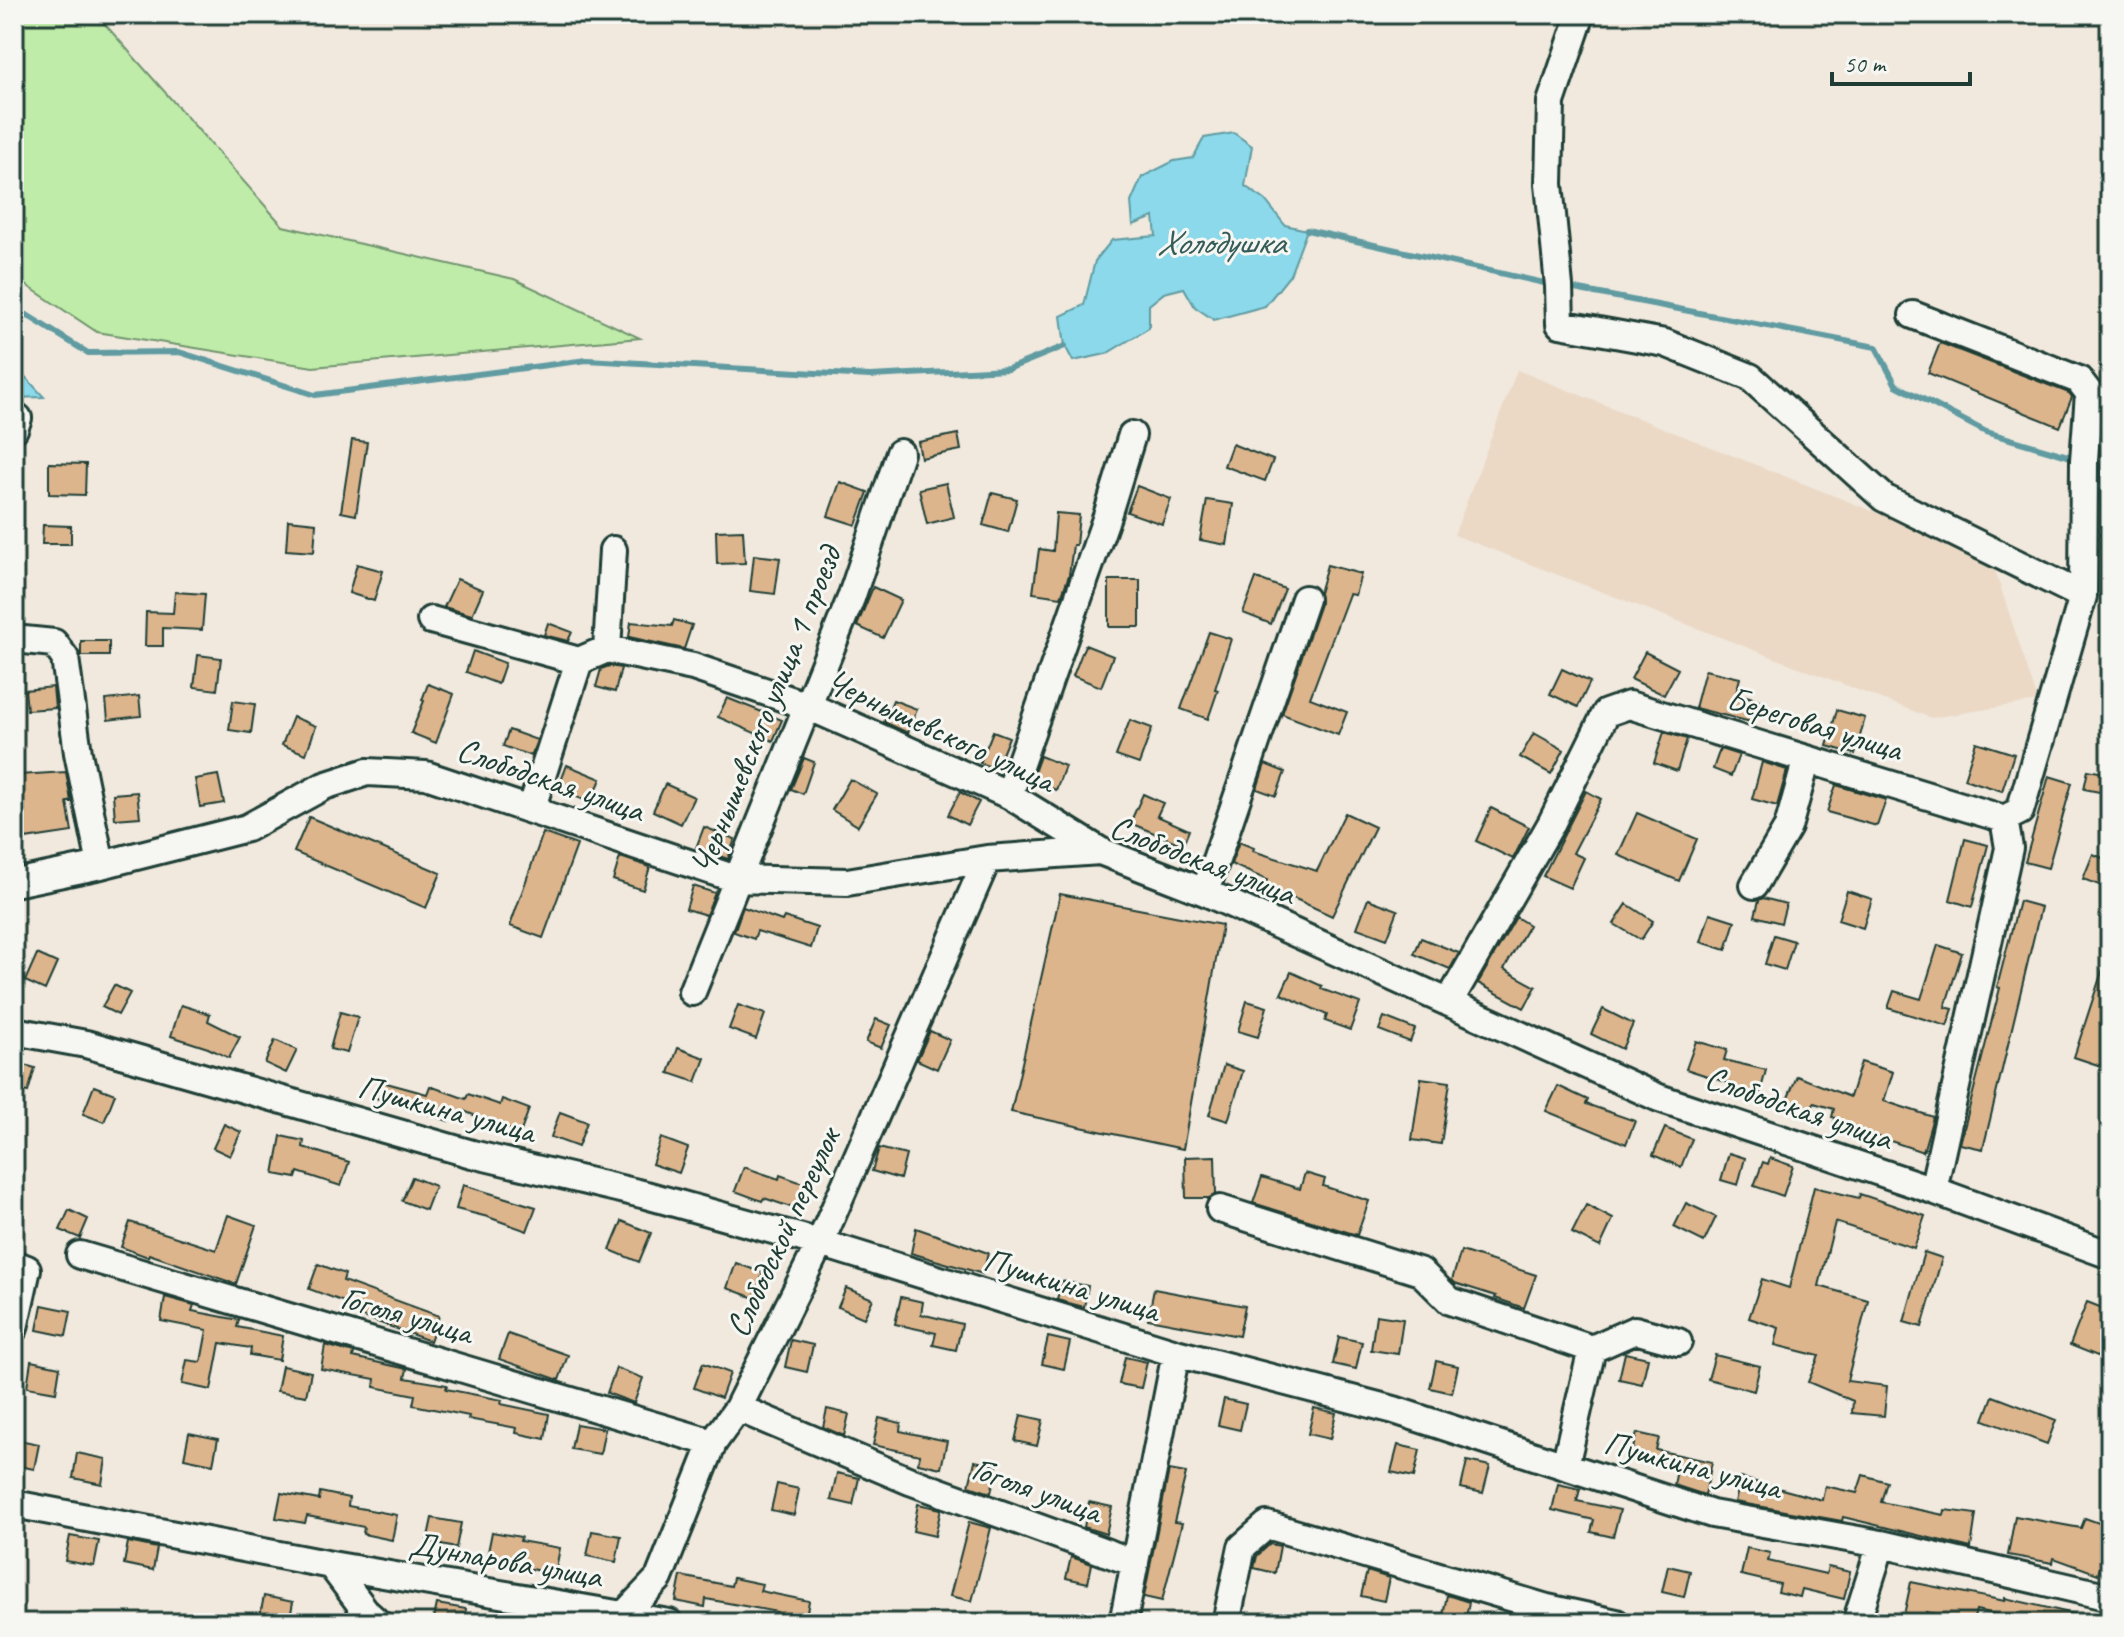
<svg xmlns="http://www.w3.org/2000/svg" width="2124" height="1637" font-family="Caveat,sans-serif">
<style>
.built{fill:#ebd9c6}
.green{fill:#c0eca9;stroke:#70946e;stroke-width:2}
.water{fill:#8bd9ea;stroke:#609ba1;stroke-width:2}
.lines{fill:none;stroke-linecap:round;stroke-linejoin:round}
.stream{stroke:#609ba1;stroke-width:6}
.building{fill:#ddb58d;stroke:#1f3d34;stroke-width:2}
.minor-casing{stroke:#1f3d34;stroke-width:32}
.minor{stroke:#f6f6f2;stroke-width:26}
.labels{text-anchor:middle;stroke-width:6;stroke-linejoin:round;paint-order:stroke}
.street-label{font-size:34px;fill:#1f3d34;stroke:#f6f6f2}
.water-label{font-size:36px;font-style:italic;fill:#355c58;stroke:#f6f6f2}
</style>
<rect width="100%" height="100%" fill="#f1e9de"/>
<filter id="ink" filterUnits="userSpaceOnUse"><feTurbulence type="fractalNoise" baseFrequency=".0125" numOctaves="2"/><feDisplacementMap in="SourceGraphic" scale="16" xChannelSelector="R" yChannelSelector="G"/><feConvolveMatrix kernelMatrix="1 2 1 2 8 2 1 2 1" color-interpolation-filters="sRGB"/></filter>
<g filter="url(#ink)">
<path class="built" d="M1517,370l474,188 47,143 -107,17 -477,-183z"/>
<path class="green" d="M14,14h82l187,212 231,53 126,59 -327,29 -216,-35 -83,-55z"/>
<path class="water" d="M1234,133l18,13 -7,40 20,14 20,25 22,5 -17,45 -25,31 -51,14 -19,-13 -11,-19 -20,5 -15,12v23l-43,26 -33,7 -8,-15 -4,-30 23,-11 11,-44 17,-21 44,-4 -2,-19 -21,8 -2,-23 11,-25 32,-16 19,-3 11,-20z
M14,369l6,2 24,26 -30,1z
M2110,462v75l-4,-1 -8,-47 3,-24z"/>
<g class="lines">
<path class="stream" d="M1307,230l246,55
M1564,287l312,60 20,38 90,47 92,27
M14,307l74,46 91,-1 136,43 272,-35 283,16 138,-7 57,-23"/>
</g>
<path class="building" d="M1940,343l129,50 3,4 -12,30 -132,-54z
M958,434l3,16 -40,8 -3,-16z
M352,440l15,2 -11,73 -15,-3z
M1232,444l41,16 -8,21 -41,-15z
M49,463l37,1 -1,31 -36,-1z
M840,482l28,10 -12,33 -28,-9z
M946,483l8,34 -27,7 -8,-35z
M1137,486l34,13 -9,25 -35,-12z
M992,493l25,6 -9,33 -25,-7z
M1207,500l26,4 -6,41 -27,-5z
M1056,513l23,2 -3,30h-3l-4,30 -8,22 -28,-4 6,-44 14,2z
M288,520l28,3 -2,29 -28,-2z
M43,525l28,1v18h-29z
M743,530l2,33 -28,1 -1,-33z
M754,555l26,3 -5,36 -25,-3z
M357,564l26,7 -9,30 -25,-8z
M1327,565l34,9 -6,21 -6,-1 -39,104 37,14 -9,23 -56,-21 38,-110 -1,-11z
M1256,578l29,11 -14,35 -28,-11z
M457,579l26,11 -11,25 -28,-8z
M1109,580h31v47h-31z
M873,587l28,13 -18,38 -26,-12z
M175,592l30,2 -3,36 -39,-2v18h-18l1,-34 27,1z
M674,620l18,5 -8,24 -55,-12 2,-15 41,4z
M548,623l24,9 -4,9 -24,-6z
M1209,632l22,7 -16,50 3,1 -10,29 -27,-10z
M81,641h28v15h-28z
M1085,645l28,11 -12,31 -28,-11z
M473,651l32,12 -7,21 -32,-12z
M1645,652l33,17 -14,26 -33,-16z
M198,655l23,3 -4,32 -23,-3z
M609,666l12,2 -6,24 -19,-5 5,-18z
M1562,669l28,13 -12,25 -28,-13z
M1705,670l35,8 -4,15 23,7 -8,22 -56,-14z
M428,684l26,10 -18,49 -25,-10 13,-32 -2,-1z
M53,687l2,21 -28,2 -2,-20z
M139,696l2,20 -33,4 -2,-20z
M727,698l55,22 -9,21 -55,-24z
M893,700l24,9 -9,24 -24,-11z
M233,701l22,3 -4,29 -22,-3z
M1837,710l28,8 -10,36 -28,-8z
M293,717l23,9 -10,28 -24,-9z
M1130,720l22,8 -13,36 -23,-8z
M509,730l28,10 -6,16 -28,-10z
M993,731l16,6 -13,32 -16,-6z
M1664,732l23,7 -10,32 -23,-8z
M1534,733l30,17 -13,24 -31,-17z
M1976,742l38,12 -12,37 -38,-12z
M1720,749l19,6 -8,21 -18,-7z
M1040,756l25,10 -9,24 -25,-9z
M804,758l10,4 -11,32 -12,-5z
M1762,762l25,8 -10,36 -25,-7z
M1265,764l20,8 -9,24 -19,-7z
M567,765l34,14 -10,24 -33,-14z
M2088,770l22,4v20l-26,-5z
M66,772l4,23 1,7h-4l5,30 -47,7 -6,-64z
M218,775l6,28 -24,4 -5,-28z
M2049,776l23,7 -24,85 -23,-6z
M850,779l27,15 -19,32 -26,-16z
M665,784l29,13 -13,27 -28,-13z
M1836,785l50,15 -9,26 -50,-14z
M1586,791l15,8 -28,54 11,5 -14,30 -27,-12z
M137,792l3,25 -25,2 -2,-25z
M960,792l19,10 -12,23 -19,-10z
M1143,794l20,9 -6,13 32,14 -6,15 -53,-22z
M1491,808l38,19 -16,32 -37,-18z
M1345,813l30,14 -43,89 -43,-20 -25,-8 3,-8 -36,-16 8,-22 15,6 -1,3 64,20z
M1637,813l60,26 -18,42 -61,-26z
M309,817l132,56 -15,35 -132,-56z
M704,827l31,12 -7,20 -32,-11z
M543,833l34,12 -34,93 -33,-12z
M1965,839l23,6 -16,62 -22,-7z
M2093,854l17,7v28l-27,-10z
M620,857l30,10 -7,23 -30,-10z
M693,886l22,7 -9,22 -20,-6z
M1847,891l25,8 -9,29 -25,-8z
M1060,894l162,31 -39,224 -172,-37z
M1763,898l23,6 -5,19 -26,-7 4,-16z
M1368,899l30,11 -11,29 -30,-11z
M2019,901l22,6 -58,242 -23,-5 40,-156 -3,-1z
M1627,904l26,17 -12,19 -27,-16z
M743,907l39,14 2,-4 33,11 -6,20 -54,-17 -3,8 -20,-7z
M1710,913l25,8 -9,29 -25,-8z
M1516,917l13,8 -25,44 32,18 -12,21 -46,-25z
M1774,935l20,6 -9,29 -20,-6z
M1421,938l38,15 -9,16 -36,-15z
M1938,945l24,8 -17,54 8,2 -6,17 -59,-18 6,-17 27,8z
M37,954l20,9 -12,27 -20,-9z
M2107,956l3,1v112l-36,-12z
M1291,972l31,14 -1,3 39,14 -10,27 -25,-9 2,-6 -46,-21z
M114,985l16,8 -12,22 -16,-8z
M1247,1001l20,6 -9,30 -20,-6z
M181,1005l29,9 -2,7 32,16 -11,21 -21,-10 -37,-12z
M738,1005l27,9 -9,25 -27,-10z
M1603,1009l30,15 -11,25 -31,-15z
M340,1012l18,5 -11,36 -17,-4z
M1384,1017l31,12 -5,13 -31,-12z
M876,1019l15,6 -10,23 -15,-6z
M930,1031l20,9 -13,29 -20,-9z
M275,1040l22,10 -11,23 -21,-10z
M1696,1041l31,9 -3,10 42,10 -7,27 -29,-7 2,-6 -46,-15z
M678,1048l27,10 -9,24 -27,-9z
M14,1062l21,6 -7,24 -14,-3z
M1861,1062l32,10 -9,29 49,16 -10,35 -89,-30 2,-4 -4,-1 2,-8 -20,-6 -2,6 -25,-9 10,-24 53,21z
M1224,1065l19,6 -15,50 -19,-6z
M1421,1078l29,4 -9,62 -29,-4z
M379,1081l48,13 3,-8 36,13 2,-5 32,11 2,-6 27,10 -9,25 -56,-23 -3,8 -11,-4 -2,6 -46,-17 -27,-6z
M94,1086l21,8 -11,28 -21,-8z
M1558,1086l30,14 -2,4 49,17 -9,23 -80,-33z
M560,1112l27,10 -9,25 -27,-10z
M224,1124l17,8 -11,24 -17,-8z
M1665,1128l27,11 -11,28 -28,-12z
M281,1136l23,5 -1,6 46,15 -8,24 -43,-14 -2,6 -22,-4z
M661,1138l27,10 -9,25 -27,-9z
M879,1148l27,7 -6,24 -28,-8z
M1729,1153l16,5 -7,27 -17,-5z
M1215,1156l1,38 -7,4h-23l-1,-41z
M1770,1158l23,8 -10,30 -29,-10 9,-24 5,2z
M744,1167l35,12 1,-4 28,10 -9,25 -35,-12 -2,3 -27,-10z
M1305,1173l20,6 -2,7 46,15 -12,34 -104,-32 9,-26 38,12z
M412,1177l23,9 -9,24 -24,-9z
M463,1185l73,22 -9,24 -39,-14 -32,-8z
M1814,1187l45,11 1,-4 65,22 -11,32 -79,-26 -16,64 49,14 -21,81 40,5 -3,30 -32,-3 1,-12 -45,-19 11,-26 -44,-11 4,-17 -30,-10 13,-39 27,9z
M1686,1203l30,14 -12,25 -30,-15z
M1586,1205l27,14 -13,28 -28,-14z
M69,1210l19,9 -8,19 -20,-8z
M228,1215l28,10 -20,59 -87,-30 -1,3 -27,-10 9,-25 86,28z
M622,1221l29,12 -12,29 -29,-12z
M916,1228l72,25 -5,21 -72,-21z
M1461,1251l75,24 -12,33 -29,-10 1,-2 -41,-13 -3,-3z
M1924,1252l18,6 -20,69 -18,-5z
M736,1263l27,10 -9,25 -27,-10z
M318,1264l27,10 -2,7 96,35 -9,25 -75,-27 3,-7 -49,-18z
M1061,1281l27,5 -4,21 -27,-7z
M846,1288l27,11 -9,19 -26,-11z
M1154,1289l91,17 -6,30 -91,-17z
M165,1297l29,8 -2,6 47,9 -2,7 46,9 -4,24 -29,-5 1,-7 -31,-5 -9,47 -29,-6 5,-24 14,2 6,-32 -46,-9z
M901,1297l22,5 -2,12 41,10 -6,26 -23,-5 3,-12 -41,-9z
M2087,1302l23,9v50l-40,-16z
M42,1305l29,6 -5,25 -29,-6z
M1376,1315l27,4 -5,35 -27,-4z
M508,1334l60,21 -9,25 -60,-21z
M1048,1337l22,5 -6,27 -22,-5z
M1339,1337l23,5 -6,27 -23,-5z
M791,1340l22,5 -6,27 -22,-5z
M325,1345l29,8 -1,4 54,12 -2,9 42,7 -1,4 56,11 -1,4 48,10 -4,25 -29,-6 1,-5 -49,-9 1,-3 -56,-11 2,-10 -41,-8 1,-8 -54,-10z
M1625,1353l23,5 -6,26 -23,-5z
M1715,1355l45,11 -6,25 -46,-12z
M1125,1357l22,5 -6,26 -22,-4z
M31,1361l29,6 -4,25 -29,-5z
M1436,1361l22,5 -6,27 -22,-5z
M703,1363l27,10 -9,25 -27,-10z
M282,1366l29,6 -5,24 -29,-5z
M616,1368l27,10 -9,25 -27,-10z
M1993,1396l63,24 -9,24 -63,-24z
M1224,1399l22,5 -6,26 -22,-5z
M1314,1408l22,5 -6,26 -22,-5z
M827,1409l22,5 -5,22 -21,-9z
M1021,1415l22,5 -6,26 -22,-5z
M879,1418l22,5 -1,8 47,10 -6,27 -23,-5 2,-8 -47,-10z
M576,1424l29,5 -5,25 -29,-5z
M189,1433l29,6 -5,25 -29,-6z
M1637,1433l22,5 -3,12 56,12 -7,33 -31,-10 3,-15 -47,-10z
M14,1439l25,5 -5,25 -20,-4z
M1398,1445l22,5 -6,27 -23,-5z
M77,1453l29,6 -4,25 -29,-6z
M975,1461l22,5 -6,27 -22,-7z
M1467,1461l23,5 -7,27 -22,-5z
M1169,1470l17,3 -12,49 8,1 -20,78 -18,-4z
M837,1473l22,5 -6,27 -22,-5z
M1863,1475l24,7 -6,20 63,13 1,-5 31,4 -5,34 -128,-31 -1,4 -107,-19 6,-24 81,22 3,-14 32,7z
M777,1484l22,5 -5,26 -23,-5z
M1558,1484l22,5 -3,12 43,9 -7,27 -22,-5 3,-12 -42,-10z
M320,1492l29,6 -1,8 49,9 -5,25 -29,-6 1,-7 -57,-11 -2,7 -29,-5 5,-25 38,7z
M1089,1502l23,5 -6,27 -22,-7z
M918,1504l23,5 -6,27 -22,-5z
M2015,1516l66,12 4,-10 25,9v11l-12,36 -44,-16 -1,5 -45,-8z
M432,1518l29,5 -5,25 -29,-6z
M969,1522l22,6 -19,73 -22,-5z
M592,1531l29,5 -5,26 -29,-6z
M492,1532l29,5 -1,4 40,7 -5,26 -29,-6 1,-4 -40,-7z
M70,1536l29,5 -5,25 -29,-5z
M128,1542l29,6 -4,22 -29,-6z
M1270,1544l10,2 -5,27 -21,-5 3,-12z
M1747,1548l23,5 -2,8 58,13 2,-7 22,5 -6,27 -42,-10 -2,8 -22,-5 2,-8 -39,-9z
M1071,1557l21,7 -4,19 -22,-5z
M1668,1566l22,5 -6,26 -22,-5z
M1367,1571l22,7 -5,23 -23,-5z
M681,1576l50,10 2,-8 29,6 -2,7 49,10 -4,22 -30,-3 2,-8 -71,-13 -1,8 -29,-6z
M1911,1582l94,19v-3l82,19 -1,6h-51l-59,-13 -3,12 -47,-10 -1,7 -21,-4z
M1447,1595l22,7 -4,21 -23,-3z
M264,1596l29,6 -4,21 -30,-2z
M437,1604l29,5 -3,14h-30z"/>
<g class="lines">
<defs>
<path id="minor" d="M1581,14l-30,88 -2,82 10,102 1,38 105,19 85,34 134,121 199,98 -63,215 -16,8
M1913,315l166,65 10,13 -5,67 -1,136
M14,429l4,-11
M431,620l148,41
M14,639l40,4 11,15 13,95 23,112
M607,649l86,18 115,39 201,89 91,56
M1009,795l98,-279 25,-81
M531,810l48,-149 28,-12 6,-99
M14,883l87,-18 146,-37 77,-42 43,-14 59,3 310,104 111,3 140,-23 113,-8 105,41 454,206 274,92 177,65
M1754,885l34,-58 19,-68
M1205,892l100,-293
M692,992l159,-394 49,-145
M1449,1002l102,-178 55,-111 23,-8 375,114
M14,1031l72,13 386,110 174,41 174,48 356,110 218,57 318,104 169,30 229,53
M1933,1190l76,-342 -5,-29
M1220,1209l201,63 29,29 142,48 43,-19 43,12
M80,1255l633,188
M14,1264l13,5 -13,59
M738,1408l172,73 225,82
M1565,1466l27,-117
M14,1504l317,61 338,58
M331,1565l36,48 11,10
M621,1623l2,-7 36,-38 54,-135 25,-35 82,-165 167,-384
M1123,1623l53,-270
M1226,1623l16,-76 25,-22 280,83 69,15
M1856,1623l25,-79"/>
</defs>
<use href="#minor" class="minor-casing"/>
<use href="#minor" class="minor"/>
</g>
</g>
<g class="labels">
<g class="street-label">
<text transform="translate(765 710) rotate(-68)" y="12">Чернышевского улица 1 проезд</text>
<text transform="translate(1815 723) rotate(17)" y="12">Береговая улица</text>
<text transform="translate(941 730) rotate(25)" y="12">Чернышевского улица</text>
<text transform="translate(551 779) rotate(19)" y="12">Слободская улица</text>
<text transform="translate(1203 859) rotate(21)" y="12">Слободская улица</text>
<text transform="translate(1799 1107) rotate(19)" y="12">Слободская улица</text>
<text transform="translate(447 1108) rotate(15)" y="12">Пушкина улица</text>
<text transform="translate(782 1232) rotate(-65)" y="12">Слободской переулок</text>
<text transform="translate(1072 1284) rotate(17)" y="12">Пушкина улица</text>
<text transform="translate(407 1314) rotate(16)" y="12">Гоголя улица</text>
<text transform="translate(1693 1464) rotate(15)" y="12">Пушкина улица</text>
<text transform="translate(1037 1489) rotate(20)" y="12">Гоголя улица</text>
<text transform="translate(506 1559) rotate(10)" y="12">Дунларова улица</text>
</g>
<g class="water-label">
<text x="1221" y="254">Холодушка</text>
</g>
</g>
<rect width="2124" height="1637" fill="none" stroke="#f6f6f2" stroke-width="48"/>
<rect x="24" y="24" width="2076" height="1589" fill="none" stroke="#1f3d34" stroke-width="3" filter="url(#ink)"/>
<path d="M1832 72v12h138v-12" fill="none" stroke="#1f3d34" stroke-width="4"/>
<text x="1844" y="72" font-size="24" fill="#1f3d34" stroke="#f6f6f2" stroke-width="6" paint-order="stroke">50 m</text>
</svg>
